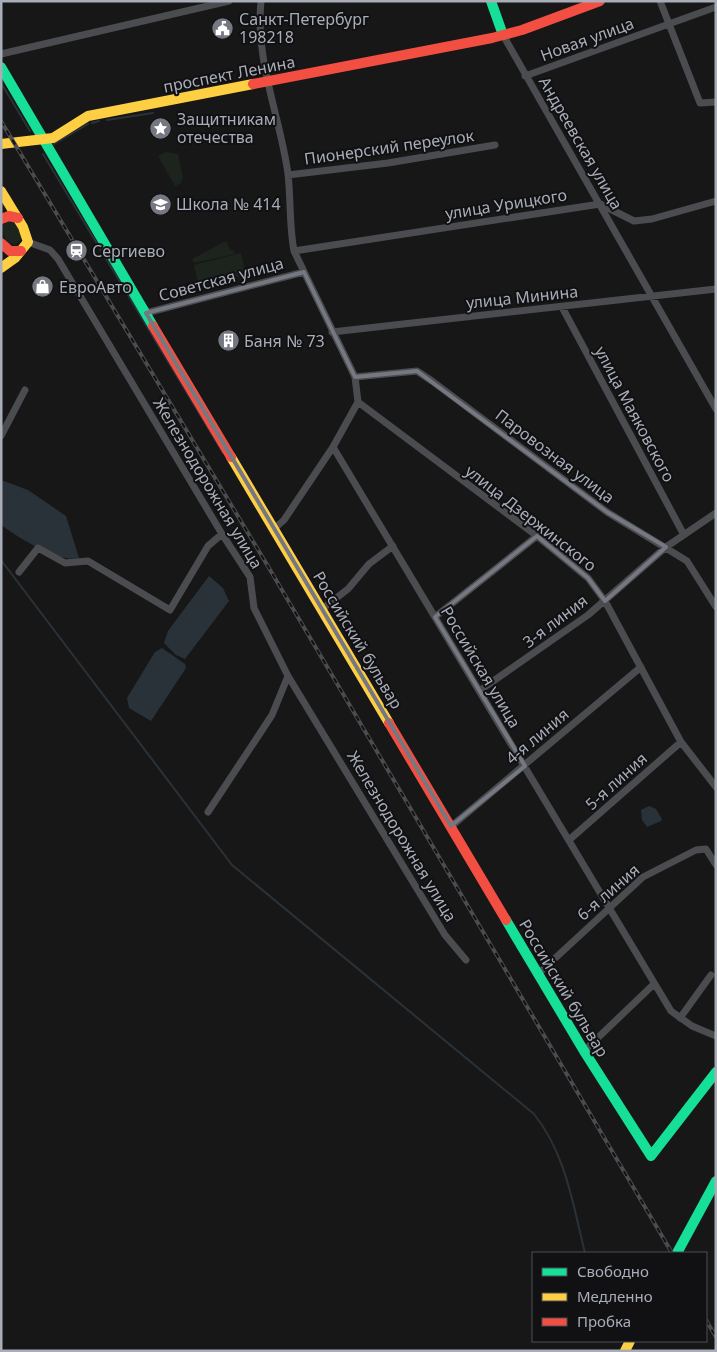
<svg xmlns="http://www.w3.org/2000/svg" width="717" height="1352" font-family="'Noto Sans',sans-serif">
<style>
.green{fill:#1d241e}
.water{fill:#2a3239}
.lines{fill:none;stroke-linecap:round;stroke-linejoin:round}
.stream{stroke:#2a3239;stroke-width:2}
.street{stroke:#4b4c50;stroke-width:7}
.fast{stroke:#16e098;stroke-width:10}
.slow{stroke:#ffcf43;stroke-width:10}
.jam{stroke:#f24e42;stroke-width:10}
.rail-casing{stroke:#4b4c4f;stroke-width:4}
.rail{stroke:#111113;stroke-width:2;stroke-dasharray:5.5;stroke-linecap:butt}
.marked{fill:none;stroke:#757880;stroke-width:4;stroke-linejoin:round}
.labels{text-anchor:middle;stroke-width:4;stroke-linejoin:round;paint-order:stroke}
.poi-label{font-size:16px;fill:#a8adb8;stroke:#111113;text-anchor:start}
.street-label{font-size:16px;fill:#a8adb8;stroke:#111113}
</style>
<rect width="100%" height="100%" fill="#171717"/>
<path class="green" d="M166,152l12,2 5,24 -2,5 -6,3 -17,-30z
M5,221h9l7,13v5l-5,6 -8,-2c-5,-8 -8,-15 -3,-22z
M226,241l5,10 2,-1 2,4 -41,9 -2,-4z
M241,253l5,22 -47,11 -5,-21z"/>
<path class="water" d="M1,480l27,10 38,26 13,42c-21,5 -60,-20 -78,-33z
M209,576l14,12 6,13 -44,58 -9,-4 -12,-12 4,-12z
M162,648l23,16 1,4 -35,53 -22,-13 -2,-10 28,-46z
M649,806l7,3 6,10 -1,2 -14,6 -5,-7 -1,-10z"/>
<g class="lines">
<path class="stream" d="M1,83l29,48
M107,120l46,-7
M92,123l7,-2
M54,144l34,-20
M43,154l180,299
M1,560l231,305 302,249c32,40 39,91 51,139"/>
<path class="street" d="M261,1c-6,60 19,115 27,173 3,26 1,51 6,77l61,126 3,25 -25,45 -49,73 -9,8
M660,1l40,102 16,-1
M503,35l213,374
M1,54l228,-53
M525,76l191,-69
M288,175l100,-12 107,-18
M28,242l22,8 8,9 164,275 28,43 4,31 34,68 157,259 21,25
M294,251l306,-47 34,17 18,-2 64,-18
M562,307l122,228
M146,313l158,-41
M332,332l384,-43
M355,377l62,-6 15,10 175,131 80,49 29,46
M358,402l179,134 51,42 17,23 76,141 35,45
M1,436l24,-46
M333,447l338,564 21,15 24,10
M19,572l19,-24 27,15 23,-2 82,49 38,-64 14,-12
M322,609l26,-20 21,-25 24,-18
M435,617l102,-81
M479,691l109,-76 78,-68 50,-34
M208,812l64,-97 16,-39
M454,824l187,-157
M569,840l112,-98
M538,974l105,-97 53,-27 10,-1 10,16
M680,1018l31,-43
M584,1051l70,-67"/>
<path class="fast" d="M491,1l12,34
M1,67l152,259
M506,920l78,131 67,105 65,-84
M677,1253l39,-72"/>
<path class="slow" d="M1,144l52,-6 35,-22 165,-32
M1,191l22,36 5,15 -13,16 -14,10
M231,457l158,266
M625,1351l5,-10"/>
<path class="jam" d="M253,84l239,-46 30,-8 78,-29
M1,219l8,-3 9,2
M1,243l9,8h11
M153,326l78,131
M389,723l117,197"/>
<defs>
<path id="rail" d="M1,121l268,447 403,685
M706,1320l10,17"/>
</defs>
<use href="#rail" class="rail-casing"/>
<use href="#rail" class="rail"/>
</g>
<path class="marked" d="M304,272l51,105 62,-6 190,141 59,35 -61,54 -17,-23 -51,-42 -102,81 90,149 -74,60 -305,-513z"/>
<defs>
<symbol id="civic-disc" viewBox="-11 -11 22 22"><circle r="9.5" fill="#757880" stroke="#111113"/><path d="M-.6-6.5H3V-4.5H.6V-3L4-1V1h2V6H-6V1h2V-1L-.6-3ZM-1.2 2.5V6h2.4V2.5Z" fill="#fff"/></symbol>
<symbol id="sight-disc" viewBox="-11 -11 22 22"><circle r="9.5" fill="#757880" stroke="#111113"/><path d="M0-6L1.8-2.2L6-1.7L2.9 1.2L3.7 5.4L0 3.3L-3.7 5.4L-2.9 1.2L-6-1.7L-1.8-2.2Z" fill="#fff"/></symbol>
<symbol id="school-disc" viewBox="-11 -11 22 22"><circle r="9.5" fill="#757880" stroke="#111113"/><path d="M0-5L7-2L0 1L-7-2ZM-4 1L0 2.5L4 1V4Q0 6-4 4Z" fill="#fff"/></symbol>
<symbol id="station-disc" viewBox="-11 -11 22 22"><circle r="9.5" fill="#757880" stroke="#111113"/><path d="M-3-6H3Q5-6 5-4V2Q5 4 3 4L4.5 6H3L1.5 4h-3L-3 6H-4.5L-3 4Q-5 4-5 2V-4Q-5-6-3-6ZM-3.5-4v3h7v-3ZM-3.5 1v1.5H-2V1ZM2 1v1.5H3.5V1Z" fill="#fff"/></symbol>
<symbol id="shop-disc" viewBox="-11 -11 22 22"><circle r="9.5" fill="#757880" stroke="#111113"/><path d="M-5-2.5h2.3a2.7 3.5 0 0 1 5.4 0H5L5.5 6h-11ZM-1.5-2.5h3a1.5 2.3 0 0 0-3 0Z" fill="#fff"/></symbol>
<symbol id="building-disc" viewBox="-11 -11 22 22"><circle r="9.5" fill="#757880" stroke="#111113"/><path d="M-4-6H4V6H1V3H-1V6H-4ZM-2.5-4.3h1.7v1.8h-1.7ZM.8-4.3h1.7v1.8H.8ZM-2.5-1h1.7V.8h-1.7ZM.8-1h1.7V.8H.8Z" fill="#fff"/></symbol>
</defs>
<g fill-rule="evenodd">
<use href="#civic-disc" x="210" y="16" width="25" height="25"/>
<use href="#sight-disc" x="148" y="116" width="25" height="25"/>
<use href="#school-disc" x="148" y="192" width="25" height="25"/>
<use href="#station-disc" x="64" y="238" width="25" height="25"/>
<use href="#shop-disc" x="30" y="274" width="25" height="25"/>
<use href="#building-disc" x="216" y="328" width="25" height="25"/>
</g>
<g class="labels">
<g class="poi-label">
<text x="239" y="25">Санкт-Петербург<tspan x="239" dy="18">198218</tspan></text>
<text x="177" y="125">Защитникам<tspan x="177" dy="18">отечества</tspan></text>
<text x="176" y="210">Школа № 414</text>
<text x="92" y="257">Сергиево</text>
<text x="59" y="293">ЕвроАвто</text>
<text x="244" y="347">Баня № 73</text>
</g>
<g class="street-label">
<text transform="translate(587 39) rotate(-20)" y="6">Новая улица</text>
<text transform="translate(229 74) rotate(-11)" y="6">проспект Ленина</text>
<text transform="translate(581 143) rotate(60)" y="6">Андреевская улица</text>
<text transform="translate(389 147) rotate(-8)" y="6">Пионерский переулок</text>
<text transform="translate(506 204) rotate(-9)" y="6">улица Урицкого</text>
<text transform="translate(221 279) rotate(-15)" y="6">Советская улица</text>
<text transform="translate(522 297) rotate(-6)" y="6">улица Минина</text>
<text transform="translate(635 414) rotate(62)" y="6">улица Маяковского</text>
<text transform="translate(555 456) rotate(37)" y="6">Паровозная улица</text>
<text transform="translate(208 483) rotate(59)" y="6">Железнодорожная улица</text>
<text transform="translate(531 518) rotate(38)" y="6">улица Дзержинского</text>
<text transform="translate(555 621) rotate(-37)" y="6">3-я линия</text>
<text transform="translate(358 640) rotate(59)" y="6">Российский бульвар</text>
<text transform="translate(481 667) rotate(59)" y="6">Российская улица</text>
<text transform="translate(537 736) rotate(-40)" y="6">4-я линия</text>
<text transform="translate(616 781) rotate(-42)" y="6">5-я линия</text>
<text transform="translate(402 836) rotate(59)" y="6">Железнодорожная улица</text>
<text transform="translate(608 892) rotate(-41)" y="6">6-я линия</text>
<text transform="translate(564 988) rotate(59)" y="6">Российский бульвар</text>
</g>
</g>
<rect width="717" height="1352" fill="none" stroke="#a8adb8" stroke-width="5"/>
<rect x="532" y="1252" width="175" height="90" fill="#111113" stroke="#4d4f55"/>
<rect x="542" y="1268" width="25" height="8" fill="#16e098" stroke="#4d4f55"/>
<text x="577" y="1277" font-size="15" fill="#a8adb8">Свободно</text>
<rect x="542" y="1293" width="25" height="8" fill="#ffcf43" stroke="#4d4f55"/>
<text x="577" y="1302" font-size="15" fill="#a8adb8">Медленно</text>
<rect x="542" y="1318" width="25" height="8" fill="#f24e42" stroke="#4d4f55"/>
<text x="577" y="1327" font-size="15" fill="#a8adb8">Пробка</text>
</svg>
